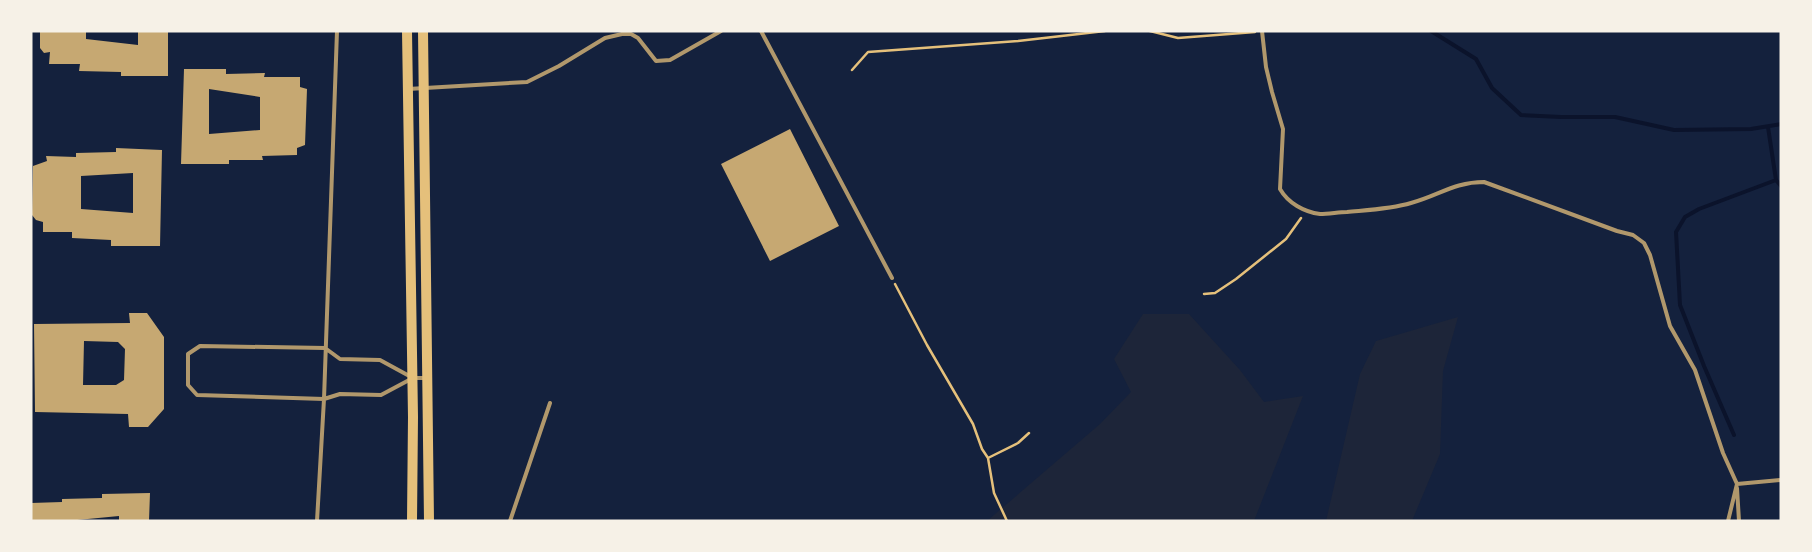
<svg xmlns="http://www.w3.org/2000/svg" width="1812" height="552" font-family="Quicksand,sans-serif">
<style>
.green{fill:#1d2539}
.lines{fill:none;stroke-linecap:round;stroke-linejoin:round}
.stream{stroke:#0b132b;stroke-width:4}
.building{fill:#c6a872;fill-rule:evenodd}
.path{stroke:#e5c07b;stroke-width:2.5}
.service{stroke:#b1986c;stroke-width:4}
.secondary{stroke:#e5c07b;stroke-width:10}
</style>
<rect width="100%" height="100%" fill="#14213d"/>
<path class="green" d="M1143,314h46l51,56 24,32 39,-6 -49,125h-267l113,-97 31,-32 -17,-33z
M1458,317l-15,54 -3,83 -28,67h-86l34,-147 16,-33z"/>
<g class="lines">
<path class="stream" d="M1431,31l45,28 16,29 29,27 40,2h54l59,13 77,-1 30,-5
M1768,127l8,53 5,6
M1734,435l-30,-69 -24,-61 -4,-73 9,-15 14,-8 77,-29"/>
</g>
<path class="building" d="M40,31h46v8l52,6v-14h30v45h-47v-4l-42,-1 1,-7h-31l1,-12 -6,1 -4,-5z
M184,69h42v5l39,-1 -1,4h36v10l7,2 -2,56 -8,3v7l-35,1 1,4h-34v4h-48zM209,89l51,8v33l-51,4z
M790,129l49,97 -69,35 -49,-97z
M116,148l46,2 -2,96h-49v-6l-39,-2v-6h-29v-10l-7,-2 -4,-5 1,-49 14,-5 -1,-5 30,1v-4l40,-1zM133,173v40l-52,-4v-33z
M129,313h18l17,24v72l-16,18h-19l-1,-13 -93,-2 -1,-88 96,-1zM84,341l34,1 7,7 -1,31 -8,5h-33z
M150,493l-1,28h-30v-5l-52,5h-36v-18l31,-1v-3l40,-1v-4z"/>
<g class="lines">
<path class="path" d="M1150,31l28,7 77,-6
M852,70l16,-18 150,-11 87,-10
M895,284l32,61 46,79 9,25 6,9 6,35 13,28
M1204,294l11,-1 21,-14 50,-40 15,-21
M988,458l30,-15 11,-10"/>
<path class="service" d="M761,31l131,247
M1262,31l4,36 6,25 11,37 -3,60c8,14 24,23 40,25 9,0 19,-2 27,-2 21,-2 44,-3 64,-9 27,-7 43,-21 73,-21l133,49 16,4 11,8 6,12 20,71 25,44 28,83 14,31 44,-4
M408,89l119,-7 32,-16 46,-28 17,-4h9l7,4 18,23 14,-1 51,-29
M411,379l-30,16 -41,-1 -16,5 -127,-4 -9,-10v-31l12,-8 125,2 15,11 40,1 33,18h14
M1737,488l2,33
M317,521l7,-122 13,-368
M510,521l40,-118
M1728,521l9,-37"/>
<path class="secondary" d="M407,31l6,386 -1,104
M423,31l6,490"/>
</g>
<rect width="1812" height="552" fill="none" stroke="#f6f1e7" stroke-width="65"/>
</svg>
